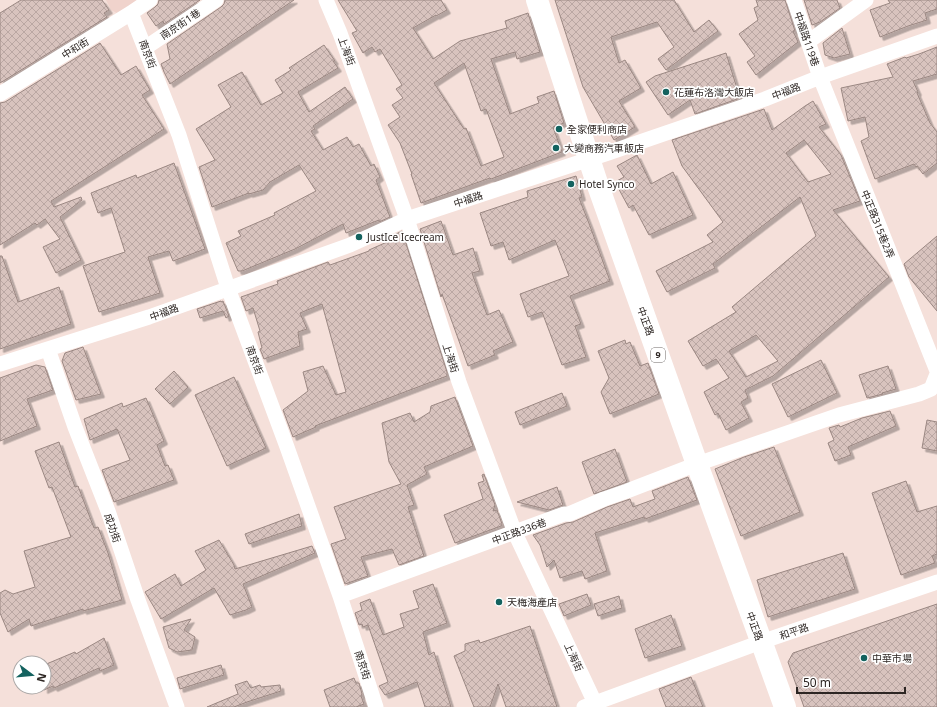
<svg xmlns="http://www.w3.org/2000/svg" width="937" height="707" font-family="'Noto Sans','Noto Sans TC',sans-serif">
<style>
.built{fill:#f0d3cc}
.building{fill:url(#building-cross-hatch);stroke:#9a8782;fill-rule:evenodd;filter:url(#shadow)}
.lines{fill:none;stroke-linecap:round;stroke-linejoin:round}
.minor{stroke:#fff;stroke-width:15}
.primary{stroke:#fff;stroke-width:22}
.poi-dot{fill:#13625f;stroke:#fff;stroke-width:1.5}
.labels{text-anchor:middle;stroke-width:3.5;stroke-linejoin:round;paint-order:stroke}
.shield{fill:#fff;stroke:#6c6765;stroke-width:1}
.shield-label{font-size:9px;font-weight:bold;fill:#2d2623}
.street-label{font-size:10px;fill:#2d2623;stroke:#fff}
.poi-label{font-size:10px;fill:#2d2623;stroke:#fff;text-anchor:start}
</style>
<defs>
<pattern id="building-cross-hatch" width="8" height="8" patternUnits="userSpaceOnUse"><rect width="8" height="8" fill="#d8c3be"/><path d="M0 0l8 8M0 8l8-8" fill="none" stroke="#baa7a3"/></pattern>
<filter id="shadow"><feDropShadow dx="3.5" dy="3.5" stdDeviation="0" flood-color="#0004"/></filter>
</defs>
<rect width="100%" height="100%" fill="#f5e0da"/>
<path class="built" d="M106,0h43l-28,15 -10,-5z"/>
<path class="building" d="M21,0h81l7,10 -5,3 3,4 -107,66v-70z
M159,0h41l-36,24 -1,-3 -7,5 -9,-13 8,-6 3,-3z
M225,0h69l-124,84 -6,-12 -3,-8 9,-5 -3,-15 54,-37 3,-3z
M338,0h103l6,10 -11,6v-1l-23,13 20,31 27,-18 47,-13 -2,-7 23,-8 12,39 -23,7 -2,-7 -24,7 19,55 29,-11 -2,-6 17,-6 10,32 -11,4 9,25 -71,27 -1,-1 -69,25 -10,-29h1l-12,-31 -12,-18 12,-8 -8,-12 11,-7 -7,-9 6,-4 -22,-36 -5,3 -3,-5 -9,6 -11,-20 5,-2zM464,63l17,48 5,-2 18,48 -23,9 -15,-38 -2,1 -30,-46z
M555,0h119l20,32 15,-12 9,11 -52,39 -8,-11 16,-12 -17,-25 -46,15 8,26 6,-3 16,28 -22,13 16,26 -21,13 -31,-53z
M756,0h29l10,31h-2l5,11 -42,33 -9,-13 8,-6 -16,-22 19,-14 -4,-12 4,-2z
M804,0h33l3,8 -20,14 -8,3z
M888,0h49v9l-12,4 2,7 -19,6 -28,11 -10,-27 20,-7z
M842,28l8,26 -16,4 -9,-3 -2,-12z
M100,43l21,32 15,-9 14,24 -8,5 22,34 -113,72 3,6 27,-10 1,3 -22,17 21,43 -25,13 -13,-26 17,-8 -15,-20 -8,6 -2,-2 -35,22v-142l5,-1z
M324,45l11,16h-2l5,7 -40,24 11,20 36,-25 8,12 -40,27 2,3 -4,2 12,19 24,-13 6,10 6,-3 12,22 3,-2 6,13 -4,3 14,37 -11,5v-2l-33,13 -3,-9 -48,25 -53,22h-4l-12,-28 15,-7 -3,-5 37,-16 -1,-2 42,-22 -17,-26 -29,17 -7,8 -14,4v-1l-37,14 -13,-40 16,-7 -19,-31 35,-22 -13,-22 24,-13 19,33 22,-12 -8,-13 16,-10 -2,-2z
M937,47v27l-24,7 5,11 -1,1 13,30 7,9v31l-14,11 -6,-8 -1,1 -2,-3 -39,15 -14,-38 8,-4 -4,-20 -17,4 -7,-33 52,-11 -6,-13 18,-7 1,1 13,-4z
M726,53l14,45 -45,16 -5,-14 -22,15 -22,-33 9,-6z
M813,101l13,23 -7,3 22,28 19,46 -27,9 56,67 -116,99 -28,14 3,8 -7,4 8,16 -23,12 -8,-17 -3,2 -11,-23 25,-14 -13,-19 -13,7 -15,-25 48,-29 -4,-5 84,-71 -16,-39 -87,67 2,4 -48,24 -11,-21 57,-29 -6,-7 16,-13 -41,-56 -10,-26 92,-31 8,21 33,-24zM804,140l27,34 -23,8 -22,-29zM756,335l22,26 -32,16 -17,-26z
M637,155l14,29 22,-12 20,43 -44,20 -16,-30 -4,3 -14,-26 9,-5 -7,-11z
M174,163l31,86 -32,12 -4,-10 -21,6 12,36 -61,19 -16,-46 42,-14 -14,-44 -13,5 -7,-20 45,-18 1,3z
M576,176l6,21 -3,1 11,28 20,55 -40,15 11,28 -6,2 11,31 -24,8 -20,-53 -14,5 -8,-23 49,-18 -14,-36 -46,20 -6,-18 -12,4 -11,-33 48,-16 -1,-6z
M441,221l12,34 20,-7 7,23 -8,2 15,42 12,-5 14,32 -20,9 2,4 -27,11 -26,-72 -1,3 -21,-68z
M402,231l45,141v4l-132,50 1,1 -23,10 -10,-27 25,-19 -5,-19 20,-6 13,29 10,-3 -24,-88 -22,9 7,16 -9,3 2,14 -36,13 -4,-10 2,-1 -4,-16 2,-1 -7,-23 -7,3 -5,-14 37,-13 -1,-3 51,-19 2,3 39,-14v-1l18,-8 -1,-3z
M937,236v75l-28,-34 -5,-13z
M0,256h2l16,46 41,-15 12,37 -71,25z
M221,301v1l2,-1 6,15 -3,2 -3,-7 -23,7 -3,-9z
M625,340l1,4 4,-2 10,24 8,-3 11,31 -49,20 -9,-22 8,-14 -11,-27z
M83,347l18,47 -25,6 -14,-39 3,-8z
M821,360l16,33 -49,24 -16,-33z
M36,365l9,2 8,23 -26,9 10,27 -37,15v-63z
M888,366l8,23 -14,4 1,1 -16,4 -8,-23z
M174,371l14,16 -18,17 -15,-15z
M234,377l32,71 -39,18 -32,-71z
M562,393l5,13 -47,19 -5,-13z
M455,397l18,49 -49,21 3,7 -20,11 7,20 -6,2 16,49 -25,9 -7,-16 -31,8 7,19 -23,8 -14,-40 15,-5 -12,-32 67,-23 -12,-22 -7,-39 28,-10 4,9 16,-10 1,-6z
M146,398l18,43 -7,4 8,21 3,-1 6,15 -60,22 -12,-32 28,-10 -13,-31 -27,11 -6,-21 38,-16 1,4z
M890,411l6,15 -48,21 3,8 -16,6 -7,-18 6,-3 -5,-12 10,-3 1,2 22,-9z
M927,420l10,2v29l-15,-3z
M59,442l16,45 3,-1 16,42 4,-1 10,26 14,47 -39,11v-2l-52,17 -2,-7 -21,13 -8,-19v-20l5,-3 8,4 22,-7 -11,-36 47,-14 -19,-50 -3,1 -14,-37z
M774,447l26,65 -59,24 -26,-67 29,-12z
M615,449l12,33 -33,12 -12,-32z
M484,474l11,31 -2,6 4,-1 5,14 -1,2 -46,17 -11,-28 39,-16 -5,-16 6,-2 -2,-6z
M688,477l9,23 -52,19 -1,-2 -49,16 12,38 -22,8 -3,-8 -22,7 -6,-18 -7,7 -7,-22 -7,-10 33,-12 7,-1 34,-15 23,-8 3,8 22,-8 -3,-8z
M906,481l11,31 20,-6v48l-5,2 3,7 -34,12 -29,-82z
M557,487l6,18 -14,5 -32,-8z
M299,514l3,12 -53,18 -4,-10z
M219,540l15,25 1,4 77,-23 3,7 -72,31 9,23 -6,3 -16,5 -16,-27 -53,31 -16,-27 30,-18 6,12 25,-16 -11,-19z
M843,553l12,36 -87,28 -11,-37z
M433,584l14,39 -24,9 6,23 5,-3 17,55h-26l-8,-25 -32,13 -6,-9 9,-4 -20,-57 -5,2 -1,-3 -3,1 -4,-12 7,-3 -2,-7 10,-4 13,36 21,-8 -4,-13 19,-6 -6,-17z
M587,594l4,11 -27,11 -5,-12z
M619,596l3,12 -24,8 -4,-12z
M937,604v103h-133l-16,-45 5,-9z
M671,615l11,31 -37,12 -10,-29z
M191,619l-7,11 11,7 -3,13 -15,2 -8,-4 -6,-21z
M530,626l27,81h-51l-8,-23 -8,23h-16l-20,-51 11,-5v-7l14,-4 1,3z
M104,638l10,27 -14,6 -1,-3 -45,20 -1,-2 -9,4v-25l31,-13 1,2z
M221,665l3,10 -44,14 -3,-11z
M691,677l12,30h-37l-7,-18z
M354,678l2,5h3l3,11 -1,2 3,8 -8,3h-26l-6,-17z
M247,681l4,7 9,-3 1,2 19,-2 1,6 -34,11 -13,5h-27l31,-13 -3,-9z"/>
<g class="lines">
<path class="minor" d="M326,0l14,33 67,186 52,163 56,151 80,170 1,4
M794,0l26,77 117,294
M131,13l48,122 49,153 59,159 53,149 36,111
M808,42l58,-42
M145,48l71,-48
M0,94l131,-81 19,-13
M48,349l27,78 33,84 30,89 39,107
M0,364l149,-47 201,-72 57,-26 201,-66 157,-54 55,-22 117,-41
M340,596l224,-82h5l35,-15 23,-8 70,-27 142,-49 80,-21 12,-5 6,-15
M584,707l177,-65 176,-60"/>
<path class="primary" d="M537,0l59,180 101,284 88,243"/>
</g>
<g class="poi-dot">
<circle cx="666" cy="92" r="4"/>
<circle cx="559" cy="129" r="4"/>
<circle cx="556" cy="148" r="4"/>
<circle cx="571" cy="184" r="4"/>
<circle cx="359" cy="237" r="4"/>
<circle cx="499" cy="602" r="4"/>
<circle cx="864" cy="658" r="4"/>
</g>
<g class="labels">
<rect class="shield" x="651" y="348" width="14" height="14" rx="3"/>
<g class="shield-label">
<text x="658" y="358">9</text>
</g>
<g class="street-label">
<text transform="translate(180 24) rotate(-34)" y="4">南京街1巷</text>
<text transform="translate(807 39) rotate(71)" y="4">中福路119巷</text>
<text transform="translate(75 48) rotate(-32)" y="4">中和街</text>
<text transform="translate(347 51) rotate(70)" y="4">上海街</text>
<text transform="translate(148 54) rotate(69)" y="4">南京街</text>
<text transform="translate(786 91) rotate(-21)" y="4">中福路</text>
<text transform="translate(468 199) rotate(-18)" y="4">中福路</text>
<text transform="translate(878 224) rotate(68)" y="4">中正路315巷2弄</text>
<text transform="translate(164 312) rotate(-20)" y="4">中福路</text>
<text transform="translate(646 321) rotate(70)" y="4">中正路</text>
<text transform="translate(451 358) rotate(72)" y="4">上海街</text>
<text transform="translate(255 360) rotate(70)" y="4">南京街</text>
<text transform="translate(113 528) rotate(71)" y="4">成功街</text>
<text transform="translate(519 531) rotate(-20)" y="4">中正路336巷</text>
<text transform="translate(755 626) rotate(70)" y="4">中正路</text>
<text transform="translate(794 631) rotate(-19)" y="4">和平路</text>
<text transform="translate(574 657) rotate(65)" y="4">上海街</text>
<text transform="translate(363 665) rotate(72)" y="4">南京街</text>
</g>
<g class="poi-label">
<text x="674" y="96">花蓮布洛灣大飯店</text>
<text x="567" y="133">全家便利商店</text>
<text x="564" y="152">大變商務汽車飯店</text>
<text x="579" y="188">Hotel Synco</text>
<text x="367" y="241">JustIce Icecream</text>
<text x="507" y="606">天梅海產店</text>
<text x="872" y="662">中華市場</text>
</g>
</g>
<g transform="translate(32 675) rotate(106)"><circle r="19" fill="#ffffff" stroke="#aba8a7"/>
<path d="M0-3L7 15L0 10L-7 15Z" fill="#13625f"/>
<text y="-6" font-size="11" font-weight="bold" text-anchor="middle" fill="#2d2623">N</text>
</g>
<path d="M797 687v6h108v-6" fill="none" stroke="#2d2623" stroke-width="2"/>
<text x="803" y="687" font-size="12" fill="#2d2623" stroke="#ffffff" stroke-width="3" paint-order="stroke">50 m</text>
</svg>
